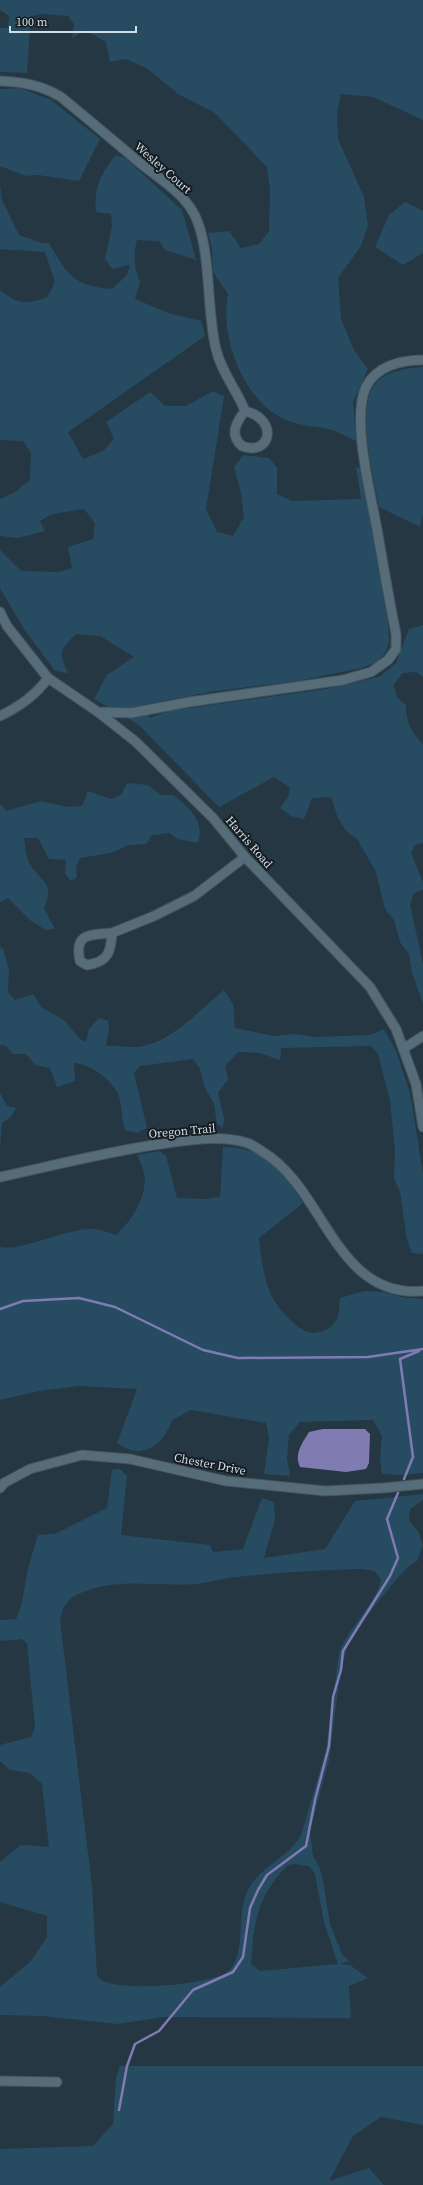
<svg xmlns="http://www.w3.org/2000/svg" width="423" height="2185" font-family="'Source Serif 4',serif">
<style>
.green{fill:#274c61;fill-rule:evenodd}
.water{fill:#807bb3}
.lines{fill:none;stroke-linecap:round;stroke-linejoin:round}
.stream{stroke:#807bb3;stroke-width:2.5}
.minor-casing{stroke:#42535d;stroke-width:11}
.minor{stroke:#576c79;stroke-width:9}
.labels{text-anchor:middle;stroke-width:4;stroke-linejoin:round;paint-order:stroke}
.street-label{font-size:12px;fill:#d1dde4;stroke:#151d23}
</style>
<rect width="100%" height="100%" fill="#243743"/>
<path class="green" d="M0,0h423v120l-50,-23 -32,-3 -4,18 1,27 26,58 4,29 -7,20 -23,32 3,41 13,31 14,19 -15,33 3,39c-9,-4 -19,-10 -28,-12 -12,-3 -25,-3 -37,-7 -46,-16 -72,-83 -63,-128l-15,-22 -1,-24 -4,-15 21,-2 12,17 18,-4 10,-13 1,-41 -3,-23 -52,-54 -37,-19 -30,-25 -22,-10 -16,3 -4,-20 -21,-12 -13,8 2,-14 -6,-8 -24,-2 -13,2 -4,57 -27,-1v-44h8l1,-12 -9,-6z
M20,88l31,12 49,39 -21,42 -41,-6 -12,1 -26,-10v-77z
M116,155l9,3 57,52 14,50 -31,-10 -6,-9 -22,-1c-4,15 -3,29 3,42l-5,17 33,14 33,8 4,15 -137,96 15,27 20,-8 11,-12 -8,-17 44,-30 15,14h21l27,-15 11,5 -18,113 11,23 16,4 11,-19 -3,-24 -7,-26 9,-12 26,3 8,10v26l15,7 69,-2 -5,-32 5,1 27,156 1,17 -3,11 -9,10 -16,6 -64,13 -82,10 -73,14 8,13 19,-7 157,-22 53,-12 17,-14 13,-34 14,-4v52l-7,-5 -13,1 -10,12 5,13 8,7c0,17 5,27 17,39v99l-8,2 -4,8 12,29v8l-9,3 -4,11 13,60v39l-11,-30 -3,-19 -9,-12 -6,-22 -9,-11 -9,-37 -19,-33 -11,-8 -8,-13 -7,-21 -19,1 -8,21 -13,-3 -11,-8 8,-11 2,-9 -16,-11 -55,30 -81,-83 -44,-25 13,-24 27,-18 -34,-21 -24,-2c-16,17 -18,17 -8,39l-13,-2 -31,-42 -24,-41v-38l21,21 39,1 12,-4 -4,-21 25,-8 2,-16 -11,-14 -32,5 -12,7 5,10 -27,7 -18,-2v-37l15,-7 15,-12 1,-27 -8,-12 -23,-1v-150c19,15 25,15 47,7l8,-15 -10,-30 -45,-3v-65l2,16 17,35 23,8h7c19,32 24,43 63,46l15,-14 3,-10 -18,4 -7,-10 7,-33 -1,-12 -15,-2c-3,-22 5,-40 20,-57z
M405,202l18,9v42l-20,12 -28,-18 14,-32z
M423,367v148l-3,12 -41,-20c-5,-29 -25,-103 -2,-125 12,-12 31,-14 46,-15z
M127,783l21,2 13,10h13c16,15 31,25 24,48l-20,-4 -9,-6 -17,2 -6,9 -17,1 -18,8 -31,5 -4,9 1,10 -6,4 -6,-7 1,-14 -17,-1 -11,-21h-14c1,7 2,18 5,24 11,21 27,19 15,46l11,21 -9,1 -15,-9 -23,-23 -8,4v-99l6,8 35,-10 26,6 15,-1 6,-15 23,8 10,-4z
M0,947l3,1 6,22 -1,22 7,8 18,-6 9,14 22,12 16,19 6,3 3,-13 10,-11 9,3 1,8 -3,17c10,-1 18,1 28,1 35,-1 64,-36 90,-57l9,14 2,24 39,8 21,-2 20,3 55,-2 14,-6 12,22 14,42 6,37 7,43v81l-11,-1 -5,-13 -7,-48 -6,-14 1,-27 -5,-51 -12,-46 -7,-8 -90,2 -1,12 -20,-7 -22,-1 -13,14 3,13 -10,14 6,25 -1,10 -6,-4 -3,-20 -9,-16 -5,-19 -7,-10 -53,7 -6,7 13,55 -10,5 -12,-3c-4,-11 -3,-28 -7,-36 -6,-14 -29,-31 -44,-31l1,18 -18,6 -7,-19 -15,-3 -9,-11h-13l-7,-8 -6,-1z
M0,1093l7,13 9,2 -5,9 -9,6 -2,25z
M223,1147c44,1 58,22 80,56l-44,35c2,18 4,38 11,54 5,14 22,32 35,39 13,6 29,-3 33,-15 2,-5 1,-13 2,-18l25,-7 19,1 17,5 22,2v174l-23,2 -18,-1 -2,-16 2,-22 -9,-16 -73,2 -11,13 -2,23 3,18 -26,-2 5,-36 -3,-15 -75,-13 -19,10c-9,26 -30,41 -55,23l20,-54 -58,-3 -40,5 -39,9v-153c22,5 66,-19 93,-18 7,0 16,4 23,6 16,-15 28,-33 29,-56 0,-7 -5,-17 -8,-24l23,-4 6,5 11,42 28,1 15,-2z
M120,1469l7,7 -6,59 89,10 3,7 30,-3 19,-51 12,4 1,17 -11,39 61,-9 30,-48 68,-7v6l-13,9 -1,12 9,10 5,15 -6,15 -8,5 -16,17 -38,48 -7,14 -8,29 -11,86 -19,70 3,26 6,10 4,14 7,44 12,30 7,7 -9,3 10,1 18,13 -19,8 2,32 -188,-1 -46,7 -74,-8 -43,-1v-28l31,-26 16,-24v-21l-47,-14v-40l21,-17 28,2 -7,-63 -12,-11 -20,-3 -10,-9v-16l31,-8 4,-10 -8,-84 -6,-4 -21,2v-21l16,-1 6,-16 6,-35 10,-33 17,-1 52,-26 5,-38zM362,1569l13,2 6,9c-7,27 -32,46 -42,73l-13,97 -25,85c-12,23 -43,32 -54,57 -10,23 -2,49 -13,72 -2,3 -5,7 -8,9 -21,12 -105,19 -125,7l-4,-5 -5,-88 -32,-267c2,-13 8,-22 21,-27 36,-16 76,-6 114,-9 11,-1 22,-4 33,-6 44,-5 89,-8 134,-9zM294,1864l15,2 6,8 9,48 14,42 -78,7 -9,-7c3,-40 5,-63 32,-94l5,-5z
M120,2066h303v59l-42,-8 -28,19 -24,45 40,-13 15,17h-384v-36l93,-3 20,-22 3,-46z"/>
<path class="water" d="M323,1429h42l5,5 -1,29 -3,6 -20,3 -46,-5c-6,-14 2,-23 9,-35z"/>
<g class="lines">
<path class="stream" d="M0,1309l23,-8 56,-3 36,9 88,43 35,8 130,-1 55,-8
M404,1479l9,-22 -13,-98 19,-8
M119,2110l8,-44 8,-22 24,-13 34,-41 40,-18 10,-15 7,-49 8,-18 9,-15 39,-29 9,-46 14,-54 4,-49 8,-27 2,-19 47,-75 8,-18 -11,-39 11,-26"/>
<defs>
<path id="minor" d="M0,81c23,1 41,4 61,16 27,22 53,44 79,66 17,14 42,29 53,49 19,32 13,99 23,137 5,23 21,41 29,62
M245,411c35,9 25,46 -3,35 -13,-11 -6,-24 3,-35z
M0,612l7,14 41,52 50,34 38,30 77,76 32,39 125,130 26,42 20,55 7,43
M98,712l33,1 58,-11 154,-22 28,-8 17,-12 8,-11v-15c-7,-35 -13,-70 -19,-105 -6,-34 -26,-111 -11,-142 10,-21 35,-27 57,-27
M0,716c19,-9 36,-21 48,-38
M112,933l42,-17 40,-20 51,-39
M112,933c-1,19 -4,29 -25,32l-7,-4c-6,-28 9,-26 32,-28z
M403,1049l20,-13
M0,1177c51,-11 102,-24 154,-32 29,-4 64,-11 93,-2 5,1 11,6 16,9 62,37 72,147 160,139
M0,1488l4,-5 26,-14 52,-14 48,4 96,22 99,10 58,-3 40,-4
M0,2081l57,1"/>
</defs>
<use href="#minor" class="minor-casing"/>
<use href="#minor" class="minor"/>
</g>
<g class="labels">
<g class="street-label">
<text transform="translate(163 168) rotate(41)" y="4">Wesley Court</text>
<text transform="translate(249 842) rotate(49)" y="4">Harris Road</text>
<text transform="translate(182 1131) rotate(-5)" y="4">Oregon Trail</text>
<text transform="translate(210 1464) rotate(11)" y="4">Chester Drive</text>
</g>
</g>
<path d="M10 26v6h126v-6" fill="none" stroke="#d1dde4" stroke-width="2"/>
<text x="16" y="26" font-size="12" fill="#d1dde4" stroke="#151d23" stroke-width="3" paint-order="stroke">100 m</text>
</svg>
